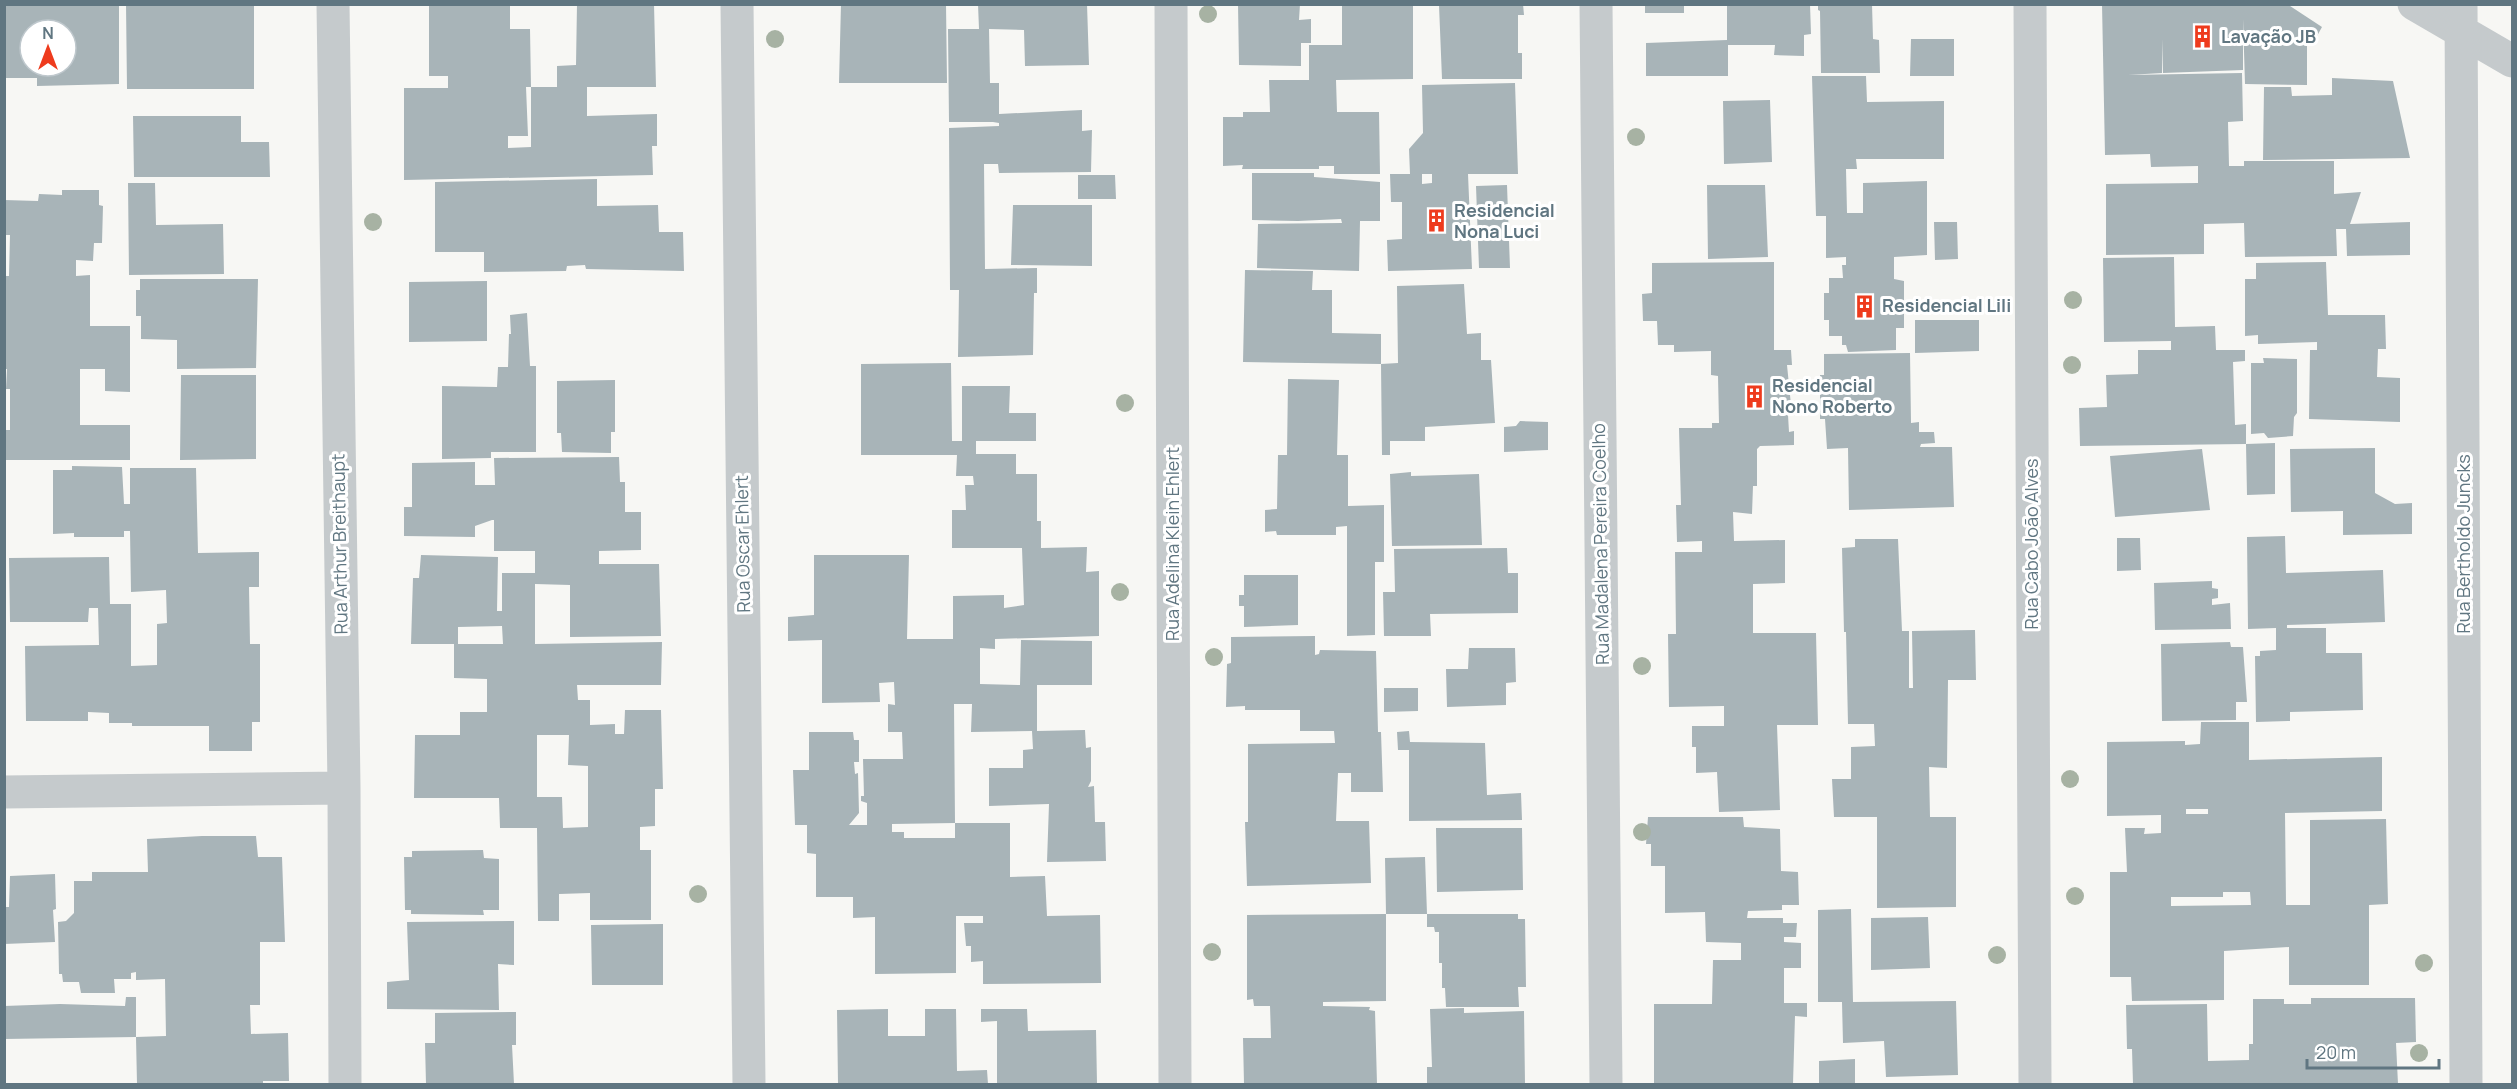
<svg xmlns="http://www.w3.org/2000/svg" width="2517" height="1089" font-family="Manrope,sans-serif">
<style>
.building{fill:#a8b4b8;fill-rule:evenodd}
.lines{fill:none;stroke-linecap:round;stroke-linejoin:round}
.street{stroke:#c5cacc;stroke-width:33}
.tree{fill:#a7b2a3}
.labels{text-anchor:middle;stroke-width:6;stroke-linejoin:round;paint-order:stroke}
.poi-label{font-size:18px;font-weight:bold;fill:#607681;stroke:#fff;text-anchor:start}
.street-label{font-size:18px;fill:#607681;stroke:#fff}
</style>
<rect width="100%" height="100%" fill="#f7f7f4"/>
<path class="building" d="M4,4h115v80l-82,2v-8h-33zM30,30h36v36h-36z
M126,4h128v85h-127z
M429,4h81v25h20l1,58h26v-21l19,-1 1,-61h77l2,83h-69v29l70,-2v32h-5l1,29 -249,5v-92h44v-12h-19zM526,87h5v60l-23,1v-12h20z
M841,4h105l1,79h-108z
M978,4h109l2,61 -64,1 -1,-36 -35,-1 1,54h9v31l83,-4v21l10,-1 -1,42 -92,1 -1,-9h-14l1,105 52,-1v25h-3l-1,62 -75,2 1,-67h-9l-1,-162 50,-2v-3l-6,-1h-44l-1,-93h31z
M1238,4h62l-1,16 12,-1v24h-10v23l-62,-1z
M1342,4h71v75l-77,1 1,32h42l1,62h-46v-8h-15v3h-77l1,-4 -20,1v-49h20v-5h27l-1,-32h40v-35h33z
M1523,4l1,11h-6v38h4v26h-80l-3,-74z
M1645,4h39v9h-39z
M1727,4h83l1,30 -7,1v21l-30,-1 1,-10h-47v31h-82v-33l81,-3z
M1818,4h54l1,35 6,1 1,33h-59l-1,-62 -2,-1z
M2102,4h185l35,23 -5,9 -10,-2v51l-62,-1 -2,-65v51l-80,3 -1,-34v34l-34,2 114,-2 1,48 -15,1 1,44h15v-5h90v33l27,-2 -11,32 60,-2v33l-63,1 -1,-27h-10l1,27 -92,1 -1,-34 -40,1v30l-98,1v-71l92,-1v-17l-47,1 -1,-13 -45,1z
M1911,39h43v37h-44z
M1812,76h54l1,26 77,-1v58h-88l1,10h-11l1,44h16v-30l64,-2v74l-33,2v22l10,2v47h-8v22l-48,2 -2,-7h-4v-9h-13v-16h-5v-27h5v-15h14l-1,-13h4v-8l-20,1v-42h-10z
M2332,78l61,3 17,77 -147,2 1,-73h27l1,9 40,-1z
M1515,83l3,91h-50l4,95 -84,2 -1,-31 15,-1v-37h-11l-1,-28h20l-1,-25 14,-16 -1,-48zM1422,174h10v9l-10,1z
M1770,100l2,62 -48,2 -1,-63z
M133,116h108v26h28l1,35h-136z
M1252,173h62v4l66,5v39h-20l-1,50 -102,-3 1,-44 84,-1 -1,-4 -43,2 -46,-1z
M1078,175h37l1,24h-38z
M597,179v27l61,-1 1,27h24l1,39 -98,-2 -1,-4 -18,1 -1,5 -82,1v-20h-49v-70z
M128,183h27l1,42 67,-1 1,50 -95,1z
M1507,185l3,83h-31l-3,-82z
M1707,185h58l3,72 -60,2z
M62,190h37v15l4,1 -1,37h-8l-1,18 -17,-1v16l14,-1v51h40v66l-25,-1v-22h-25v56h50v35h-126v-30h6v-41h-4l1,-20h-3v-93h5l1,-41h-6v-35l34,1 1,-7 23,1z
M1013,205h79v61l-81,-1z
M1934,222h23l1,37 -23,1z
M2174,257l1,70 40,-1 1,24h29v11l-12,1 2,63 11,-1v20l-166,2 -1,-38 28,-1 -1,-32 32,-1v-24h33v-9l-67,1 -1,-84z
M1774,262v88h17l1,15h-5l5,50h-4l1,17 5,-1v14l-34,1 -3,3v37h-4l-1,28 -19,-2 1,29 51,-1v43l-32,1v49h63l2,92h-41l3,85 -61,2 -2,-40 -21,1v-26h-4v-21h32v-20l-55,1 -1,-73h8l-1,-82h27v-11l-25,1 -1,-37h5l-2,-77h33v-5h7l-1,-47 -7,-1v-24l-37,1v-7h-16l-1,-24h-14l-1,-27 10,-1v-30z
M2326,262l2,53h57l1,34h-8l-1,28 23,1v44l-91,-3 1,-69h7v-8l-59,2v-9l-13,1v-57h11v-16z
M1245,270l68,1 -1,19h20v43l49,1v30l-138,-2z
M140,279h118l-2,89 -79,1v-29l-36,-1v-23h-5v-26h4z
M487,281v60l-78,1v-60z
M1464,284l3,50 14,-1v27h10l4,63 -70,4v14h-35v14h-8l-1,-91 17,-1 -1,-77z
M527,313l3,53h6v86h-45v6l-49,1v-73l55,1 1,-20h10l1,-33h2l-1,-19z
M1915,320h64v31l-64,2z
M1910,353l1,70 8,-1v10h15l1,11 -14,1 -1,3h32l2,60 -105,3 -1,-62 -21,1 -2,-30h-5v-44h4v-21z
M2263,358l34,1v54l-3,4 -1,19 -25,2 -4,-5 -13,1v-71h13z
M951,363l1,78h10v-55h48l-1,27h27v28h-60v13h40v20h21v47h4v27l46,-1 -1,25 13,-1v65l-104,3v10l-15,-1v36l40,1 1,-45 71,1v44h-55v46l48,-1 1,18 5,-1v34l-3,6 6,-1 1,36h10l1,39 -59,1 2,-58 -60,2v-38h34v-18l10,-1 -1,-18 -61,1 1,-28h-18l1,119h55v54l35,-1 2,40 53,-1 1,68 -118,1v-23l-12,1v-16h-5l-2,-23h19v-7h-27v57l-81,1v-57l-22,1v-21h-37v-43l-9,-1v-28h-12l-2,-55h16v-38h44l1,8h5v22h-5l1,12 3,-1 1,40 -10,12h18v-22l-6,-2v-5h3l-1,-37h40l-1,-27h-14v-28l7,1 -1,-23 -15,1 1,19 -58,1v-63l-34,1v-24l26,-2v-60h95l-2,84h46v-43l51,-1v13l20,-3 -2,-57h-70v-38h14l-1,-25h9l-1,-9h-17l1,-21h-96v-91zM955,823v15h-51v-6h-12v-8z
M181,375h75v84l-76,1z
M1288,379l51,1 -2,75h11v51l36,-1v57h-9v73l-28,1v-110l-11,1v8h-59l-1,-4 -11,1v-22l12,-1 1,-54h9z
M615,380v52h-4v21l-49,-1 -1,-19h-4v-52z
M1520,421l28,1v28l-44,2v-25l12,-1z
M2275,443v51l-28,1 -1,-51z
M2375,448v45l20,11 17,-1v31l-69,1v-24l-52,1 -1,-63z
M2202,449l8,61 -95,7 -5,-61z
M619,457l1,25h5v30h16v38l-42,1v13h60l2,72 -91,1v-52l-35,-1v60l127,-2 -1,43h-84l1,15h12v25l25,-1v10h9l1,-24h36l2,79h-8v37l-15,1v23h11v70h-61v-27l-31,1v27h-21l-1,-93h-37l-1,-30h-85l1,-63h45v-23h27v-33l-33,-1v-34h-43l2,-66h6l2,-23 77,2 -1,54h5v-38h33v-22h-41v-31h-2l-17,6v11l-71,-1v-29h8v-44l63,-1v23h20l-1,-27zM502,626l1,18h-45v-17zM537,735h32l-1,30 20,1v61l-25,1 -1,-31h-25z
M72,466l50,1 2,37h6v-36h66l2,85 61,-1v35h-10l1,57h10v78h-8v29h-43v-25h-77v-3h-23v-10l-21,-1v9h-62l-1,-75 74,-1 -1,-37h-9l-1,14h-78l-1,-64 100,-1 1,47h21v62l26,-1v-41l10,-1 -1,-33 -35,2 -1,-61h-6v6h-50v-4l-21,1v-64h19z
M1411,472v4l68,-2 3,71 -90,1 -2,-72z
M2285,536l1,37 97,-3 2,52 -98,3v3h39v25h36l1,57 -73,2v9l-34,1 -1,-66h5v-5l16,-1v-22l-28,1 -1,-92z
M2117,538h23l1,32 -24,1z
M1855,539h43l4,92h7v57h4l-1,-57 63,-1 1,50h-28l-1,88 -18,-1 1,50h26v90l-79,1v-91h-43l-2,-38h19v-32l24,-1 -1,-22h-26l-2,-92h-2l-2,-84 13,-1z
M1507,548l1,25h10v40l-88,1 1,22h-47l-1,-44h12l-1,-43z
M1244,575h54v50l-54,2v-21h-5v-11h5z
M2212,581v7l6,1v9l-6,1v6l18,-2 1,26 -76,1 -1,-47z
M1315,636v19l4,-1 1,-4 56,1 2,81h3l2,60h-32v-19h-13l-2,48h33l2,62 -124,3 -2,-64h3v-78l87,-1 -1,-12h-34v-21h-55v-4l-19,1 1,-43 4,-1v-26z
M2230,642l1,5h12l4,55h-11v18l-74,1 -1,-77z
M1469,648h46l1,34 -10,1v22l-59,2 -1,-38h22z
M1384,688h34v23l-34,1z
M2201,722h48v38l133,-3v54l-97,2 1,92h24v-85l76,-1 2,85 -19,1v80h-80v-38l-65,4v49l-92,1 -1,-24h-21v-105h17l-2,-44h20l-1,6 17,-1v-18l-54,1v-74l78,-1v4l15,-1zM2186,809h22v5h-22zM2223,892h27l1,13 -80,1v-9h52z
M1409,731l1,11 75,1 2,52 34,-2 1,27 -113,1v-71h-11l-1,-18z
M1648,817h95l1,10 36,2 1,42 17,1 1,33h-17v5l-34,1 -1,7h36v5h14l-1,14h-12v5l17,1v25h-17v35h23v14l-12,-1 -2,68h-139v-80h58l1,-44h28v-17l-35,-1 -1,-30 -40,1v-47h-14v-22h-5z
M1436,828h86l1,62 -86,2z
M202,836h54l2,21h24l3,85h-25v63h-10l1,29 37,-1 1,48h-26v3h-126l-1,-47 30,-1 -1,-57 -29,1v-8l-5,1v6h-17l1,14h-34l-2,-11h-16l-1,-8h-3l-1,-52 8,-1 8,-8v-32h18v-9h56l-1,-33z
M483,850l1,8 15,1v51h-16l1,5 -73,-1v-4h-6l-1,-53h8v-6z
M1425,857l2,57h91v5h7l1,68h-8l1,20h-73l-1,-19h-3v-25h-3v-31h-4l-1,-5h-7v-13h-41l-1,-56z
M55,874l1,35 -3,1 2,32 -51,2v-37h5l1,-31z
M1851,909l2,93 103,-1 2,74 -72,2 -2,-36 -41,2 -1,-41h-24v-92z
M1386,914v87l-63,1v4l47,1 -1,3 6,1 2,73h-133l-1,-46h28l-1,-32h-16l-1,-7 -6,1v-85z
M1928,917l2,51 -59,2v-52z
M514,921v44l-16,-1 1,46 -112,-1v-27l22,-2 -2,-58z
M663,924v61h-71l-1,-60z
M126,997h10v40l-132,2v-33l56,-2 65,2z
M2311,998h104l1,44 -20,1 2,41h-265l-1,-35h-5l-1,-44 81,-1 1,57 41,-1v-16h4v-45h31v5h27z
M1464,1008v5l60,-2 1,72 -98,1v-17h5l-2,-58z
M888,1009v27h37v-27h31l1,62 30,-1 1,14h-150l-1,-74z
M981,1009h46l1,22 68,-1 1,54h-100v-63l-16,1z
M516,1012v33h-4l2,39h-88l-1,-41h10v-30z
M1855,1059v25h-36v-23z"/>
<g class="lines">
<path class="street" d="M333,4l11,784 1,296
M737,4l12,1080
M1171,4l4,1080
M1596,4l10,1080
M2030,4l5,1080
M2414,4l98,57
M2461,4l5,1080
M4,792l340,-4"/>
</g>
<g class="tree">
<circle cx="1208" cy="14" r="9"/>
<circle cx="775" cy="39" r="9"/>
<circle cx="1636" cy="137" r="9"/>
<circle cx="373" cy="222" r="9"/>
<circle cx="2073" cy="300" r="9"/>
<circle cx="2072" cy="365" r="9"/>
<circle cx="1125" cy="403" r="9"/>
<circle cx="1120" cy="592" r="9"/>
<circle cx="1214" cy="657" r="9"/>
<circle cx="1642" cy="666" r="9"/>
<circle cx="2070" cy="779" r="9"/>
<circle cx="1642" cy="832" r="9"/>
<circle cx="698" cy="894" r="9"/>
<circle cx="2075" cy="896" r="9"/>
<circle cx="1212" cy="952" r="9"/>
<circle cx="1997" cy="955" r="9"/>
<circle cx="2424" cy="963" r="9"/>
<circle cx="2419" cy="1053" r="9"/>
</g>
<defs>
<symbol id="building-bare" viewBox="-9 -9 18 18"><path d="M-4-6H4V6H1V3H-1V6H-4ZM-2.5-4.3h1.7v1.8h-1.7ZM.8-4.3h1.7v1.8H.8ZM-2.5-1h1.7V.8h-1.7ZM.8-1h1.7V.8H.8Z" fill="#ee3b1d" stroke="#fff" stroke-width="2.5" paint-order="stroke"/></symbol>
</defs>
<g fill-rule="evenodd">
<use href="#building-bare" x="2186" y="20" width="33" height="33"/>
<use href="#building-bare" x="1420" y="204" width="33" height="33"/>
<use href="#building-bare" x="1848" y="290" width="33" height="33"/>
<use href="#building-bare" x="1738" y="380" width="33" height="33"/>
</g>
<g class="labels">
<g class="poi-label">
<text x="2221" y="43">Lavação JB</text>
<text x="1454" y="217">Residencial<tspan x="1454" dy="21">Nona Luci</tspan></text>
<text x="1882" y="312">Residencial Lili</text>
<text x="1772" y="392">Residencial<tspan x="1772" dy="21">Nono Roberto</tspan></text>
</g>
<g class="street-label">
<text transform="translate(340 544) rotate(-91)" y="6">Rua Arthur Breithaupt</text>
<text transform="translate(743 544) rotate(-91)" y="6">Rua Oscar Ehlert</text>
<text transform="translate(1173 544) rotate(-90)" y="6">Rua Adelina Klein Ehlert</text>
<text transform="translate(1601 544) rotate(-91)" y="6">Rua Madalena Pereira Coelho</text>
<text transform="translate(2032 544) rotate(-90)" y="6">Rua Cabo João Alves</text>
<text transform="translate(2464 544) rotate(-90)" y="6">Rua Bertholdo Juncks</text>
</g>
</g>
<rect width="2517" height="1089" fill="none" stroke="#607681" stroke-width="12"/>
<g transform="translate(48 48)"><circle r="28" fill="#ffffff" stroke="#bfc8cd" stroke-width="1.5"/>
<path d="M0-4.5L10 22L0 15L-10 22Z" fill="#ee3b1d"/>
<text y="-9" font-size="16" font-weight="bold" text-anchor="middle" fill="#607681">N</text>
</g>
<path d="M2307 1059v9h132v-9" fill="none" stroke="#607681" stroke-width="3"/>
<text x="2316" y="1059" font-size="18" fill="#607681" stroke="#ffffff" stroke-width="4.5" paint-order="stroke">20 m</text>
</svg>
